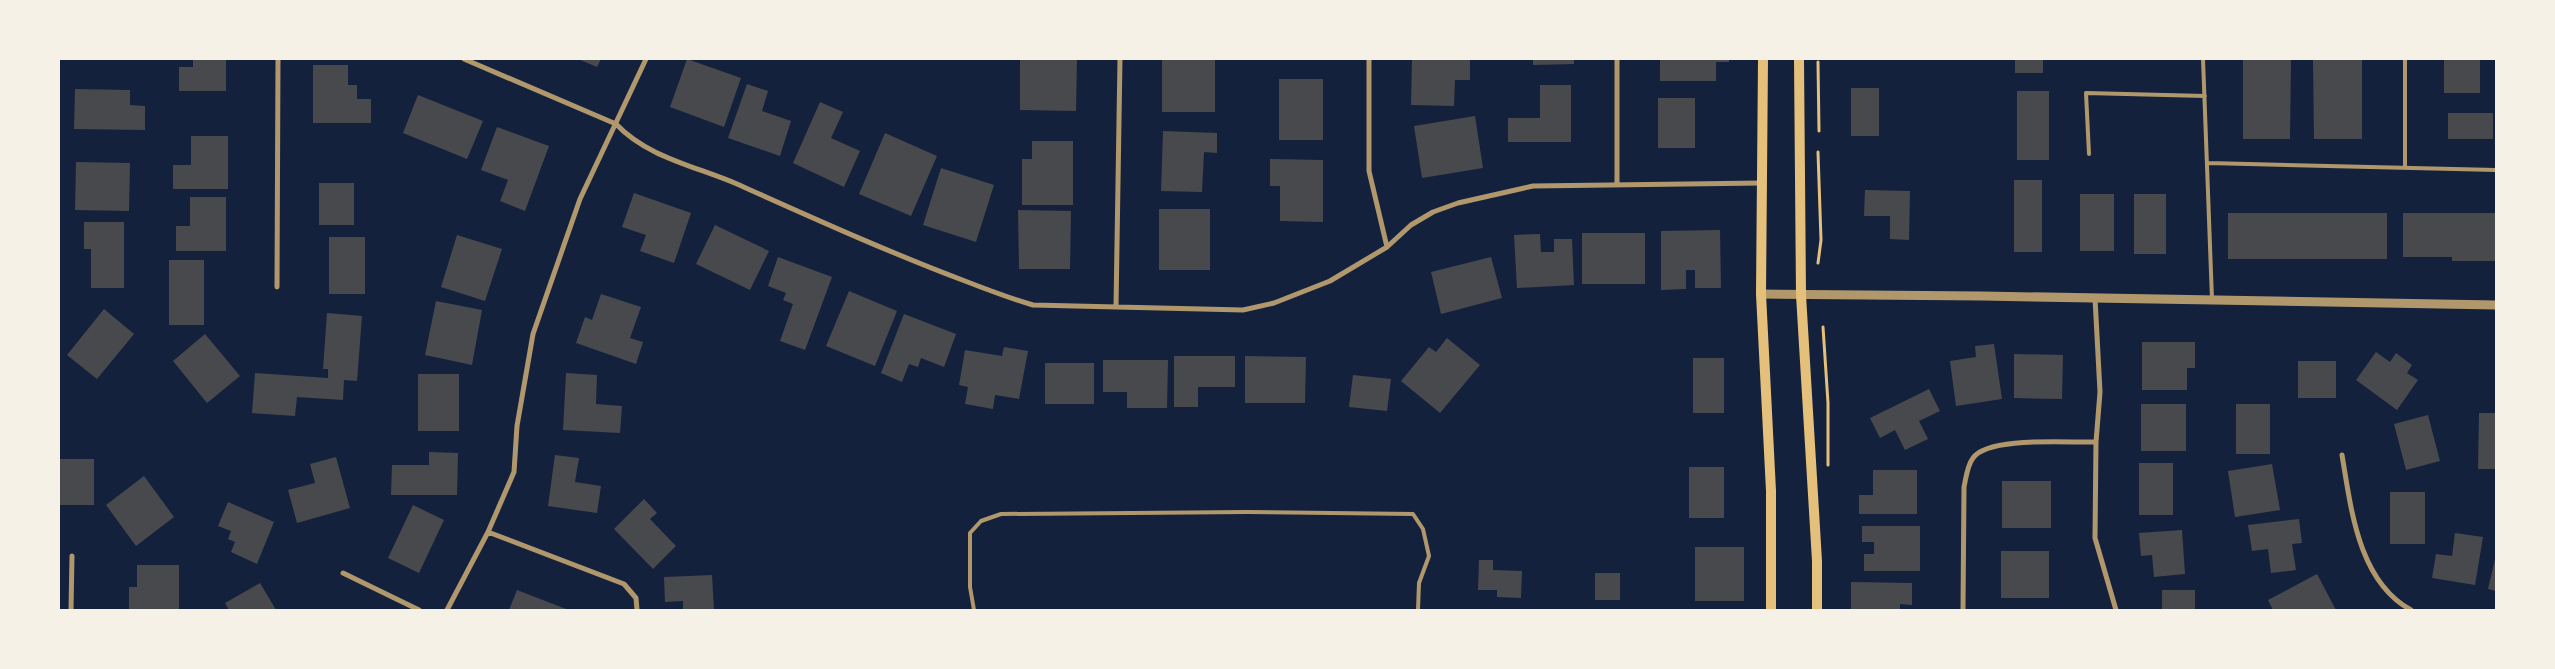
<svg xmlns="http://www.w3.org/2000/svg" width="2555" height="669" font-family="'DejaVu Sans',sans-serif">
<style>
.building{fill:#48494c}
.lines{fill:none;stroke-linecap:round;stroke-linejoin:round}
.path{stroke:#e5c07b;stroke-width:3}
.service{stroke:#b1986c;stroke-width:4}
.minor{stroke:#b1986c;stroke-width:5}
.tertiary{stroke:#b1986c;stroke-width:9}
.secondary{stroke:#e5c07b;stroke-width:10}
</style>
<rect width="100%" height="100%" fill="#14213d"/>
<path class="building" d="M193,59h33v32h-47v-24h14z
M578,59h23l-4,8z
M687,59l54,19 -17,49 -54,-20z
M1020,59h57l-1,52 -56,-1z
M1162,59h53v53h-53z
M1412,59h58v21h-15l-1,26 -43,-1z
M1533,59h41v5l-41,1z
M1660,59h69v3h-13v19h-56z
M2015,59h28v14h-28z
M2243,59h48l-1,80h-47z
M2313,59h49v80h-48z
M2444,59h36v34h-36z
M313,65h35v20h9v14h14v24h-58z
M1279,79h44v61h-44z
M747,84l21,7 -6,20 29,10 -11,35 -52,-18z
M1540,85h31v57h-63v-24h32z
M1851,88h28v48h-28z
M75,89l55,1v15l15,1v24l-71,-1z
M2017,91h32v69h-32z
M418,95l65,26 -16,38 -64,-26z
M1658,98h37v50h-37z
M820,102l23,10 -12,26 29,13 -16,36 -51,-24z
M2448,113h45v26h-45z
M1475,116l8,52 -61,10 -8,-52z
M497,127l52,19 -24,65 -25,-10 8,-21 -27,-10z
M1163,131l54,2v20l-13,-1 -2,40 -41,-1z
M885,133l52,23 -26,60 -52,-22z
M191,136h37v53h-55v-24h18z
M1032,141h41v64h-51v-46h10z
M1270,159l53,1v62l-43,-1v-35h-10z
M76,162l54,1 -1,48 -54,-1z
M941,168l53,17 -18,57 -53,-17z
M2014,180h28v72h-28z
M319,183h35v42h-35z
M1865,190l45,1 -1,49 -19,-1v-23h-26z
M634,193l57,20 -17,50 -34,-12 6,-16 -24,-8z
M2080,194h34v57h-34z
M2134,194h32v60h-32z
M190,197h36v54h-50v-25h14z
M1159,209h51v61h-51z
M1018,210l53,1 -1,58h-51z
M2228,213h159v46h-159z
M2403,213h93v48h-44v-4h-49z
M84,222h40v66h-33v-39h-7z
M715,225l54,26 -19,39 -54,-26z
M1720,230l1,58h-26v-18h-9v19l-25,1v-59z
M1582,233h63v51h-63z
M1540,234l1,18h13v-13h18l2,46 -57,3 -3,-53z
M457,235l45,14 -17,52 -44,-14z
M329,237h36v57h-36z
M778,257l54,20 -27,73 -25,-9 13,-37 -10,-4 3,-7 -18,-7z
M1491,257l11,41 -61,16 -10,-42z
M169,260h35v65h-35z
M849,291l48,20 -22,55 -49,-20z
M601,294l40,13 -11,31 13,4 -7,22 -60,-21 9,-26 7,3z
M436,301l46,9 -10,55 -47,-10z
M104,309l30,25 -37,45 -30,-24z
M327,313l35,3 -5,65 -13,-1 -1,20 -46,-3 -2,19 -43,-3 3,-40 73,5v-9h-5z
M904,314l52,20 -12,33 -23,-9 -3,9 -9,-3 -7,18 -21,-9z
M205,334l35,42 -33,27 -34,-42z
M1447,338l33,27 -40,48 -39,-32 28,-34 7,5z
M2142,342h53v26h-8v22h-45z
M1994,344l8,55 -46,7 -6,-45 26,-4 -1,-11z
M1004,347l24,4 -9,48 -24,-4 -2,14 -28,-5 3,-17 -9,-2 6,-35 37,6z
M2376,352l14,10 6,-9 16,12 -5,8 11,7 -21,30 -41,-30z
M2014,354l49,1 -1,44 -48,-1z
M1174,356h61v31h-37v20h-24z
M1245,356l61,1 -1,46h-60z
M1693,358h31v55h-31z
M1103,360h65l-1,48h-40v-16h-24z
M2298,361h38v37h-38z
M1045,363h49v41h-49z
M566,373l31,2 -1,29 26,2 -2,27 -57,-3z
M418,374h41v57h-41z
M1353,375l38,4 -4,32 -38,-4z
M1929,389l11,22 -21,10 9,18 -23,11 -10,-20 -15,8 -10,-20z
M2141,404h45v47h-45z
M2236,404h34v50h-34z
M2479,413h17v56h-18z
M2428,415l12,46 -34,9 -12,-46z
M429,452l29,1 -1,42h-66l1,-30h37z
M555,455l24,3 -4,24 26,4 -4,27 -49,-7z
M336,457l14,51 -53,15 -9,-33 27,-7 -5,-19z
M59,459h35v46h-35z
M2139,463h34v52h-34z
M2272,464l8,46 -45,7 -7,-46z
M1689,467h35v51h-35z
M1873,470h44v44h-58v-19h14z
M144,476l30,41 -38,29 -30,-41z
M2002,481h49v47h-49z
M2390,492h35v52h-35z
M644,499l13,14 -7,6 26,27 -23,23 -39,-40z
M228,502l46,20 -17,42 -26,-12 4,-10 -7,-3 3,-8 -13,-5z
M413,505l31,15 -25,53 -31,-15z
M2299,519l3,24 -10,1 4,26 -25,3 -3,-24 -16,2 -4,-26z
M1862,526h58v45h-56v-17h10v-12h-12z
M2182,530l3,44 -31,3 -2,-22 -11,1 -2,-23z
M2455,533l28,4 -8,48 -43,-7 4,-24 16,2z
M1695,547h49v54h-49z
M2001,551h48v47h-48z
M2496,555v36l-8,-2z
M1479,560h14v10l29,1 -1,27 -24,-1v-7h-19z
M137,565h42v45h-50v-23h8z
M1595,573h25v27h-25z
M2317,574l19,36h-63l-5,-10z
M712,575l2,35h-31v-9l-18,1 -1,-25z
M1851,582l61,1v22l-12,-1v6h-49z
M260,583l16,27h-47l-4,-7z
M517,590l49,19v1h-57z
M2162,590h33v20h-33z"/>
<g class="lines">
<path class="path" d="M1818,62l1,69
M1818,263l3,-23 -3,-88
M1823,327l5,76v62"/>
<path class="service" d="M2203,59l9,240
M2405,59v109
M2089,154l-3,-61 119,3
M2208,163l288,7
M974,610l-4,-23v-54l11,-12 20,-7 246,-2 166,2 10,15 6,27 -10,27 -1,27"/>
<path class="minor" d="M464,59l152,65c31,33 79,42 121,60 76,34 151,68 228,97 23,9 44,17 68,24l210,5 31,-7 56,-22 57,-34 24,-22 22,-13 25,-9 75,-17 229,-3
M1369,59v112l18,76
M1617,59v126
M277,287l1,-228
M2095,298l5,94 -4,50 -1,96 21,72
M1116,307l4,-248
M2342,455c9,53 16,126 69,155
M488,532l136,52 12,14 1,12
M343,573l76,37
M71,610l1,-54
M447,610l41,-78 26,-60 3,-46 16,-92 47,-135 66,-140
M1963,610l1,-123c2,-9 3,-21 9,-29 15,-22 96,-15 123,-16"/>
<path class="tertiary" d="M1761,294l221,2 514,9"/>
<path class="secondary" d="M1763,59l-2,235 10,197v119
M1799,59l2,236 16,266v49"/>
</g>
<rect width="2555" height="669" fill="none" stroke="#f6f1e7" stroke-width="120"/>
</svg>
